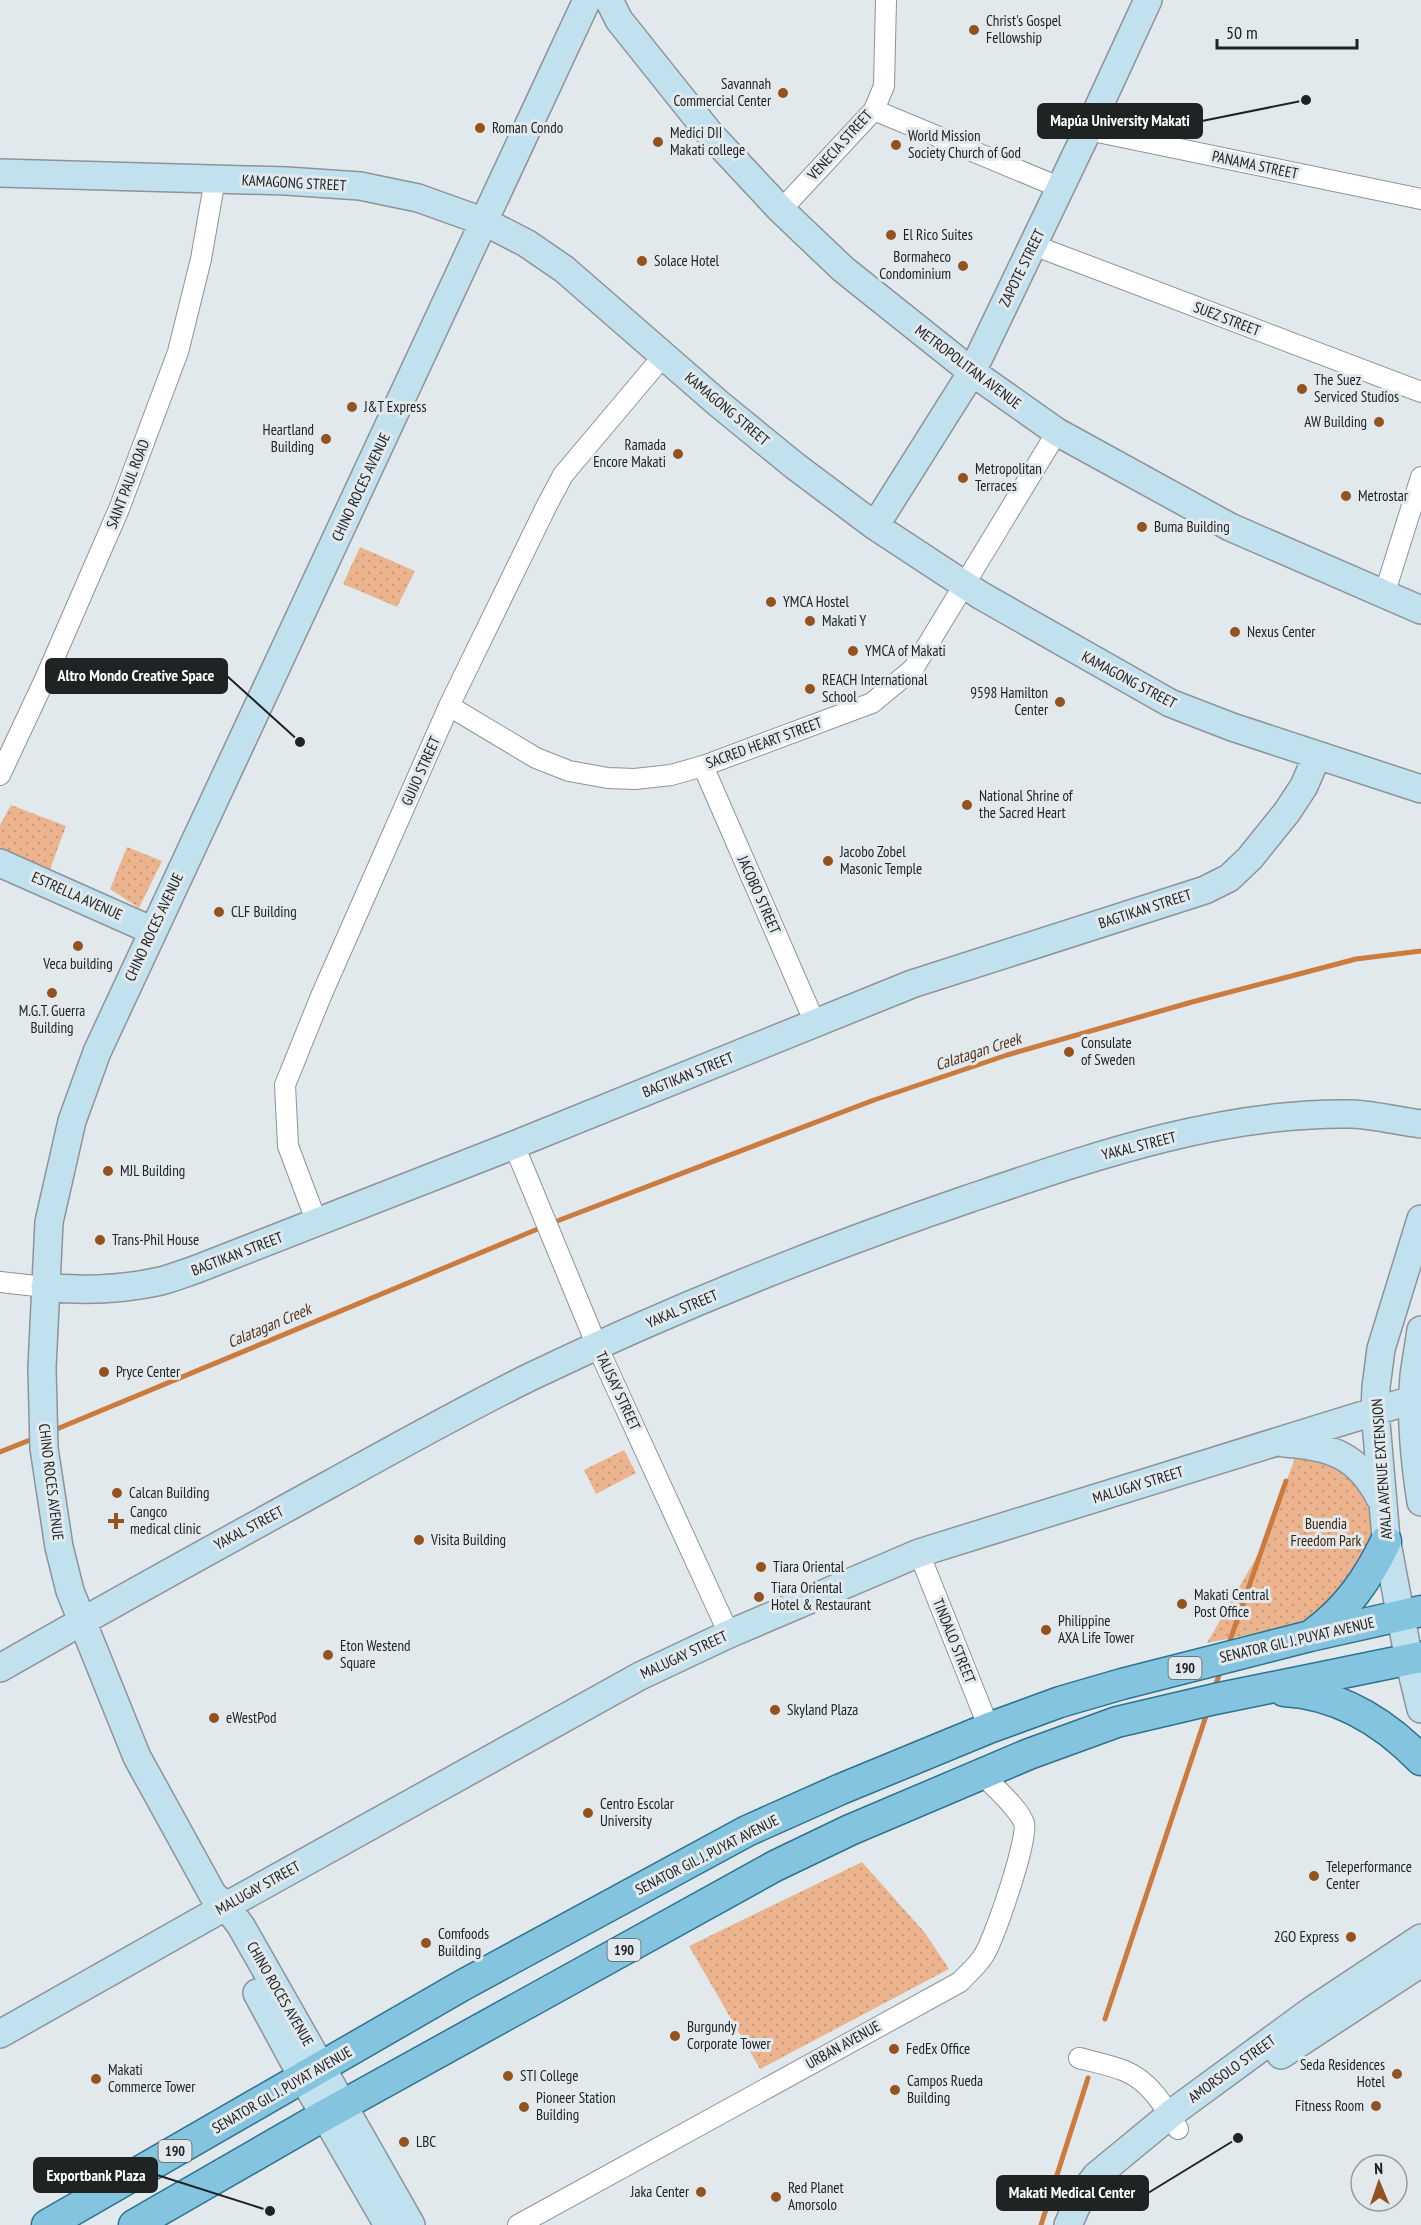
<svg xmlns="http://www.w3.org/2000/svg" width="1421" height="2225" font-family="'PT Sans Narrow',sans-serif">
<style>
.green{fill:url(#green-dots)}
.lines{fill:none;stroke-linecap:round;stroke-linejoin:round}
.stream{stroke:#cb7b3d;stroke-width:5}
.street-casing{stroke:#8d9397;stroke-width:22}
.secondary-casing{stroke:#8d9397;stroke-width:30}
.primary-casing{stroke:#2c728f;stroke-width:33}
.street{stroke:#fff;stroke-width:20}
.secondary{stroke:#c2e1ee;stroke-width:27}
.primary{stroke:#85c4de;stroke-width:30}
.poi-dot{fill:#94531e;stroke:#e2e9ed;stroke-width:2}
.labels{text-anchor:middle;stroke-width:6;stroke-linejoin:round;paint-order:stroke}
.shield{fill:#e2e9ed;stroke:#5a5e60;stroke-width:1.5}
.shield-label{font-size:14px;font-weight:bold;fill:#202324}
.poi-label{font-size:15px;fill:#202324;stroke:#e2e9ed;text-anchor:start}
.street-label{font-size:15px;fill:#202324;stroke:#e2e9ed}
.park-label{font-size:15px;fill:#402005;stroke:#e2e9ed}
.water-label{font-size:16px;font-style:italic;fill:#56341b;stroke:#e2e9ed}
.leader{fill:none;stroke:#202324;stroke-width:2}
.callout-dot{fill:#202324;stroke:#e2e9ed;stroke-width:2}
.callout{fill:#202324;stroke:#202324;stroke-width:2}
.callout-label{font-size:16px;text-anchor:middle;font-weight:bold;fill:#fff}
</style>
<defs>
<pattern id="green-dots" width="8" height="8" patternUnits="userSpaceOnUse" patternTransform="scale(1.5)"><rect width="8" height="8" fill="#ebb48e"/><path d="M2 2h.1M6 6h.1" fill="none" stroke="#c99a7a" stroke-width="1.8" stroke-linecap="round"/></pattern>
</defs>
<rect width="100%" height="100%" fill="#e2e9ed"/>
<path class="green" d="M360,547l55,24 -18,36 -54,-23z
M11,805l55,21 -17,46 -49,-18v-29z
M127,847l35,14 -23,47 -29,-19z
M1298,1449l73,32 15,57 -41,75 -48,12 -90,18 57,-99z
M624,1450l12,23 -40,21 -12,-24z
M862,1862l63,71 24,36 -189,100 -71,-123z"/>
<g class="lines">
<path class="stream" d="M557,1221l317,-121 133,-45 185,-53 164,-43 65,-8
M52,1431l493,-205
M0,1452l35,-14
M1228,1646l58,-165
M1214,1689l7,-19
M1105,2019l103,-309
M1041,2225l47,-147"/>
<defs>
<path id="street" d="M874,110l187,78
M1088,130l333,69
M781,210l93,-100 10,-24 2,-86
M1033,245l388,147
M1384,595l37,-118
M449,706l87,52 33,13 39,7 27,1 36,-4 32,-9 169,-63 41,-34 144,-237
M703,766l112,257
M0,775l45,-96 74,-170 59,-157 23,-93 14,-80
M514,1145l83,201 132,288
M317,1223l-29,-77 -3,-61 36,-89 128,-290 98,-201 16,-30 101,-120
M0,1282l45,5
M919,1553l70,175
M1079,2058c15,4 31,7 46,13 25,10 40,36 53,58
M518,2225l442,-243c7,-8 16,-15 22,-24 11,-14 47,-120 42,-135 -6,-16 -30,-36 -42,-49"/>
<path id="secondary" d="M609,0l10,20 91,114 71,76 62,59 129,103 85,60 173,95 191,83
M0,173l286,8 74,5 58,12 67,24 41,21 38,26 155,135 76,62 80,60 105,69 190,108 62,24 189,62
M875,526l97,-154 116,-242 60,-130
M0,863l153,68
M1421,1219l-40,130 -5,38 -1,24 11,127 23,122 12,49
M45,1287c38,4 80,2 116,-6 12,-3 24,-8 36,-12l317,-124 398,-161 293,-94 24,-12 21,-20 37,-46 17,-26 13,-30
M1421,1330c-2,15 -5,30 -7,46 -4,39 1,87 7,126
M1284,1443c46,3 74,12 96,55
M0,1668c110,-63 221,-124 332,-185 65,-36 131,-73 198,-106 142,-68 289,-127 438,-178 124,-42 251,-87 384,-85 23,1 46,7 69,10
M226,1906l414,-230 89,-42 190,-81 502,-156
M257,1993l46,85 85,147
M0,2034l214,-121
M1281,2055l140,-92
M411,2225l-170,-299 -15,-20 -13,-11 -76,-138 -67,-166 -11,-44 -15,-99 -2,-80 7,-146 23,-101 25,-69 490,-1052
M1068,2225l13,-29 15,-20 80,-66 135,-99 110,-73"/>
<path id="primary" d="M1313,1634c34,-25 55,-55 73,-93
M1284,1691c55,3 100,31 137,69
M47,2225l416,-240 284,-154 94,-42 148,-61 71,-26 62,-18 188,-48 111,-25
M134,2225l191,-110 450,-249 75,-36 179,-76 88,-32 98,-23 206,-42"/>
</defs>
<use href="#street" class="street-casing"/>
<use href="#secondary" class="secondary-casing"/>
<use href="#primary" class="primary-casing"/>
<use href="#street" class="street"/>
<use href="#secondary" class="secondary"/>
<use href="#primary" class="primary"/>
</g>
<g class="poi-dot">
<circle cx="974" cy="30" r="6"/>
<circle cx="783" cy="93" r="6"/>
<circle cx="480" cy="128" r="6"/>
<circle cx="658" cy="142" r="6"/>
<circle cx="896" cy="145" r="6"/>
<circle cx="891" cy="235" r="6"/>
<circle cx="642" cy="261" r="6"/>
<circle cx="963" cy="266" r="6"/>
<circle cx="1302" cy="389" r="6"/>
<circle cx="352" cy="407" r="6"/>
<circle cx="1379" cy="422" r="6"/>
<circle cx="326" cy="439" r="6"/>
<circle cx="678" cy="454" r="6"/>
<circle cx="963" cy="478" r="6"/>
<circle cx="1346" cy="496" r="6"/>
<circle cx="1142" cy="527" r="6"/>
<circle cx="771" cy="602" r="6"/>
<circle cx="810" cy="621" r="6"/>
<circle cx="1235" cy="632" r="6"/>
<circle cx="853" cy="651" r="6"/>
<circle cx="810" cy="689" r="6"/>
<circle cx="1060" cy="702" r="6"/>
<circle cx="967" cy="805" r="6"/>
<circle cx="828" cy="861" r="6"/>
<circle cx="219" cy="912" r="6"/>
<circle cx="78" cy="946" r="6"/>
<circle cx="52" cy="993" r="6"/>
<circle cx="1069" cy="1052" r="6"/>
<circle cx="108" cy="1171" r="6"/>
<circle cx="100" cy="1240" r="6"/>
<circle cx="104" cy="1372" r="6"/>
<circle cx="117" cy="1493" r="6"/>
<path d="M113 1512h6v6h6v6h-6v6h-6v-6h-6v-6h6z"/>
<circle cx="419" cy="1540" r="6"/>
<circle cx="761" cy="1567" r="6"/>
<circle cx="759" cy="1597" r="6"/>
<circle cx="1182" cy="1604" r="6"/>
<circle cx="1046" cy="1630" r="6"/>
<circle cx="328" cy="1655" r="6"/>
<circle cx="775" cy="1710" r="6"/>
<circle cx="214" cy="1718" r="6"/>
<circle cx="588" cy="1813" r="6"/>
<circle cx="1314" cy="1876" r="6"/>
<circle cx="1351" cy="1937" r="6"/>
<circle cx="426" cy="1943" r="6"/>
<circle cx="675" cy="2036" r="6"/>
<circle cx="894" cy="2049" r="6"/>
<circle cx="1397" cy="2074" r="6"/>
<circle cx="508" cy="2076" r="6"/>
<circle cx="96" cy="2079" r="6"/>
<circle cx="895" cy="2090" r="6"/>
<circle cx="1376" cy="2106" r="6"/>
<circle cx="524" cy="2107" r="6"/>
<circle cx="404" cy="2142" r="6"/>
<circle cx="701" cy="2192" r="6"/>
<circle cx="776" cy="2197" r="6"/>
</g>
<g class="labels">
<g class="shield">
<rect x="1168.5" y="1657" width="33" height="22" rx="4.5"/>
<rect x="607.5" y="1939" width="33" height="22" rx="4.5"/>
<rect x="158.5" y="2140" width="33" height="22" rx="4.5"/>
</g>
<g class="shield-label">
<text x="1185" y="1673">190</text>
<text x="624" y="1955">190</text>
<text x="175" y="2156">190</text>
</g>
<g class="poi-label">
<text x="986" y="26">Christ's Gospel<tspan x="986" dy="17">Fellowship</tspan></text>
<text x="771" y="89" text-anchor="end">Savannah<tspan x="771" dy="17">Commercial Center</tspan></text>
<text x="492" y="133">Roman Condo</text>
<text x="670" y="138">Medici DII<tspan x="670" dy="17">Makati college</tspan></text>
<text x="908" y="141">World Mission<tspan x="908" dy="17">Society Church of God</tspan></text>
<text x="903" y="240">El Rico Suites</text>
<text x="951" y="262" text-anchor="end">Bormaheco<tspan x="951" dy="17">Condominium</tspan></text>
<text x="654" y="266">Solace Hotel</text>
<text x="1314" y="385">The Suez<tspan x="1314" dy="17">Serviced Studios</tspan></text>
<text x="364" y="412">J&amp;T Express</text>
<text x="1367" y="427" text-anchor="end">AW Building</text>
<text x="314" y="435" text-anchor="end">Heartland<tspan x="314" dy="17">Building</tspan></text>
<text x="666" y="450" text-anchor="end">Ramada<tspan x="666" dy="17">Encore Makati</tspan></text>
<text x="975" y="474">Metropolitan<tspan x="975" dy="17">Terraces</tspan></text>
<text x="1358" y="501">Metrostar</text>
<text x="1154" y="532">Buma Building</text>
<text x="783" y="607">YMCA Hostel</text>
<text x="822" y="626">Makati Y</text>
<text x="1247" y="637">Nexus Center</text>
<text x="865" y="656">YMCA of Makati</text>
<text x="822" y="685">REACH International<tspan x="822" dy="17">School</tspan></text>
<text x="1048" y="698" text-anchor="end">9598 Hamilton<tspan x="1048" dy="17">Center</tspan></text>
<text x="979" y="801">National Shrine of<tspan x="979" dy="17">the Sacred Heart</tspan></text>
<text x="840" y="857">Jacobo Zobel<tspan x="840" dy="17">Masonic Temple</tspan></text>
<text x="231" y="917">CLF Building</text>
<text x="78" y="969" text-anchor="middle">Veca building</text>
<text x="52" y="1016" text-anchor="middle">M.G.T. Guerra<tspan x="52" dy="17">Building</tspan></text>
<text x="1081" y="1048">Consulate<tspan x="1081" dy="17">of Sweden</tspan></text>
<text x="120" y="1176">MJL Building</text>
<text x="112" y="1245">Trans-Phil House</text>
<text x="116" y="1377">Pryce Center</text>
<text x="129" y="1498">Calcan Building</text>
<text x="130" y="1517">Cangco<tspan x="130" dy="17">medical clinic</tspan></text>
<text x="431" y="1545">Visita Building</text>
<text x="773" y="1572">Tiara Oriental</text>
<text x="771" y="1593">Tiara Oriental<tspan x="771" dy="17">Hotel &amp; Restaurant</tspan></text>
<text x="1194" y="1600">Makati Central<tspan x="1194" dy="17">Post Office</tspan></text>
<text x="1058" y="1626">Philippine<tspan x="1058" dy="17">AXA Life Tower</tspan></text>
<text x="340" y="1651">Eton Westend<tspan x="340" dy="17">Square</tspan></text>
<text x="787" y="1715">Skyland Plaza</text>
<text x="226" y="1723">eWestPod</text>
<text x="600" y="1809">Centro Escolar<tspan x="600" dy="17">University</tspan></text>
<text x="1326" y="1872">Teleperformance<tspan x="1326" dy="17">Center</tspan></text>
<text x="438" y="1939">Comfoods<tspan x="438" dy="17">Building</tspan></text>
<text x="1339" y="1942" text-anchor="end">2GO Express</text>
<text x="687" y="2032">Burgundy<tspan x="687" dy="17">Corporate Tower</tspan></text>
<text x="906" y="2054">FedEx Office</text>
<text x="1385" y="2070" text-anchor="end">Seda Residences<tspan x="1385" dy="17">Hotel</tspan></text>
<text x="108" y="2075">Makati<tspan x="108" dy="17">Commerce Tower</tspan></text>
<text x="520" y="2081">STI College</text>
<text x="907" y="2086">Campos Rueda<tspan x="907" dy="17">Building</tspan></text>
<text x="536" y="2103">Pioneer Station<tspan x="536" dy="17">Building</tspan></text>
<text x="1364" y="2111" text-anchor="end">Fitness Room</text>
<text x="416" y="2147">LBC</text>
<text x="788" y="2193">Red Planet<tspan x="788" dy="17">Amorsolo</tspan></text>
<text x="689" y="2197" text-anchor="end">Jaka Center</text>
</g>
<g class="street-label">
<text transform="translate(840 145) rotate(-48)" y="5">VENECIA STREET</text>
<text transform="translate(1255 165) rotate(12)" y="5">PANAMA STREET</text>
<text transform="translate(294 183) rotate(3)" y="5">KAMAGONG STREET</text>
<text transform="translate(1022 268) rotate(-64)" y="5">ZAPOTE STREET</text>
<text transform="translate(1227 319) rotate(21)" y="5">SUEZ STREET</text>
<text transform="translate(968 367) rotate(37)" y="5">METROPOLITAN AVENUE</text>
<text transform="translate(727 409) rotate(40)" y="5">KAMAGONG STREET</text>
<text transform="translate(128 484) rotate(-69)" y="5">SAINT PAUL ROAD</text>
<text transform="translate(361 487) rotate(-65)" y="5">CHINO ROCES AVENUE</text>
<text transform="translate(1129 680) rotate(28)" y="5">KAMAGONG STREET</text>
<text transform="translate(764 743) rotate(-20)" y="5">SACRED HEART STREET</text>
<text transform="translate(421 771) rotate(-66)" y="5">GUIJO STREET</text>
<text transform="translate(759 895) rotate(66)" y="5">JACOBO STREET</text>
<text transform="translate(77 896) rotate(24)" y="5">ESTRELLA AVENUE</text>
<text transform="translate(1145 909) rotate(-18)" y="5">BAGTIKAN STREET</text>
<text transform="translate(154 927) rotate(-65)" y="5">CHINO ROCES AVENUE</text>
<text transform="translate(688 1075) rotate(-22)" y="5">BAGTIKAN STREET</text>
<text transform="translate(1139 1146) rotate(-14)" y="5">YAKAL STREET</text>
<text transform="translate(237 1254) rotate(-21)" y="5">BAGTIKAN STREET</text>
<text transform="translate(682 1309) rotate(-23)" y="5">YAKAL STREET</text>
<text transform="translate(618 1391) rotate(65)" y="5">TALISAY STREET</text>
<text transform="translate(1382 1469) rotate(-94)" y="5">AYALA AVENUE EXTENSION</text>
<text transform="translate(51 1482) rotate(83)" y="5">CHINO ROCES AVENUE</text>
<text transform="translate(1138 1485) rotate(-17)" y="5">MALUGAY STREET</text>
<text transform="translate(249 1528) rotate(-28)" y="5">YAKAL STREET</text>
<text transform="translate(1297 1640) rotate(-13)" y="5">SENATOR GIL J. PUYAT AVENUE</text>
<text transform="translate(954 1641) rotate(68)" y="5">TINDALO STREET</text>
<text transform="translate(684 1655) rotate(-25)" y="5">MALUGAY STREET</text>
<text transform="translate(707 1855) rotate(-27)" y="5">SENATOR GIL J. PUYAT AVENUE</text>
<text transform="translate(258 1888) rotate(-29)" y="5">MALUGAY STREET</text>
<text transform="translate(280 1994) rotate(60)" y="5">CHINO ROCES AVENUE</text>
<text transform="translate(843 2045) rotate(-29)" y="5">URBAN AVENUE</text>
<text transform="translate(1232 2069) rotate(-36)" y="5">AMORSOLO STREET</text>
<text transform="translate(282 2090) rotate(-30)" y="5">SENATOR GIL J. PUYAT AVENUE</text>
</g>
<g class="park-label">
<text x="1326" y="1529">Buendia<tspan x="1326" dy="17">Freedom Park</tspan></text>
</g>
<g class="water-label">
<text transform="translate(978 1051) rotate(-18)" y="6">Calatagan Creek</text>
<text transform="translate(269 1325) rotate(-23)" y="6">Calatagan Creek</text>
</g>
</g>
<path class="leader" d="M1306 100L1202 121M300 742L227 676M270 2211L157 2175M1238 2138L1148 2193"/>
<g class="callout-dot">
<circle cx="1306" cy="100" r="6"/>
<circle cx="300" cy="742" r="6"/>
<circle cx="270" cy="2211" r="6"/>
<circle cx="1238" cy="2138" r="6"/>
</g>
<g class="callout">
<rect x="1038" y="104" width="164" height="34" rx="6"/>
<rect x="46" y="659" width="181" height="34" rx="6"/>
<rect x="34" y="2158" width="123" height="34" rx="6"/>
<rect x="997" y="2176" width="151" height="34" rx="6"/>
</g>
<g class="callout-label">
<text x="1120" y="126">Mapúa University Makati</text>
<text x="136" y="681">Altro Mondo Creative Space</text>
<text x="96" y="2181">Exportbank Plaza</text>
<text x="1072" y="2198">Makati Medical Center</text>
</g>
<g transform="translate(1379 2183) rotate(358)"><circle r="28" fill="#e2e9ed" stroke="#949a9d" stroke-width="1.5"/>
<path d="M0-4.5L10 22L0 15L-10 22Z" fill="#94531e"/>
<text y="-9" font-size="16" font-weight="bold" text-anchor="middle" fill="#202324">N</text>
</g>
<path d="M1217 39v9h140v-9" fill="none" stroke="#202324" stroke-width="3"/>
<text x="1226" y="39" font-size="18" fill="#202324" stroke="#e2e9ed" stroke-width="4.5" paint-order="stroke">50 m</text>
</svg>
